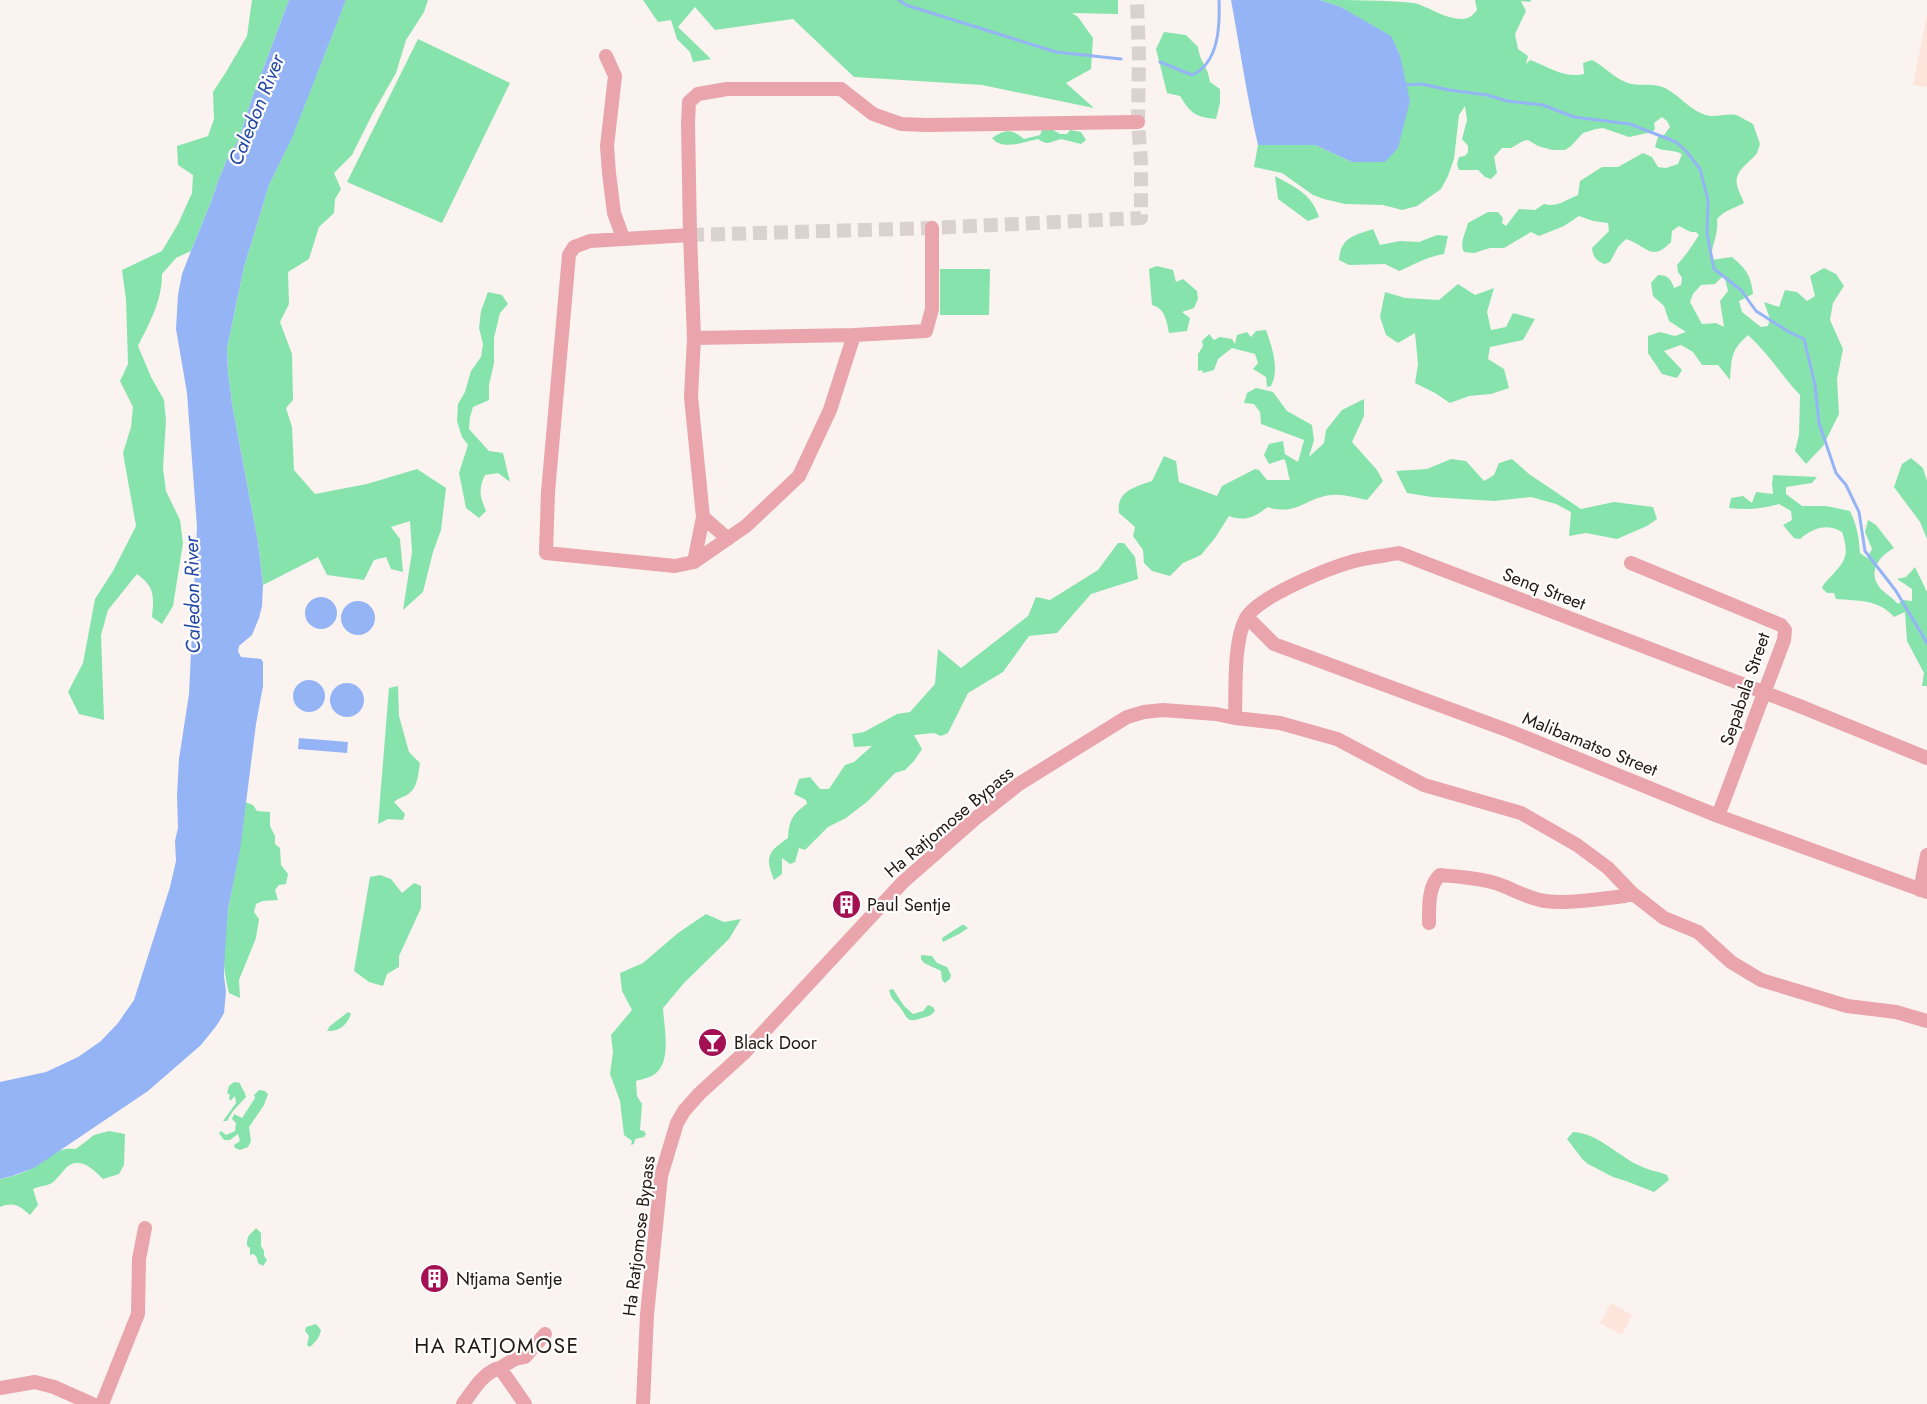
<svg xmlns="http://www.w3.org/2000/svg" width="1927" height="1404" font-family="Jost,sans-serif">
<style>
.built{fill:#fee5db}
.green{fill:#87e3ac;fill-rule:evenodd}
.water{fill:#95b4f6}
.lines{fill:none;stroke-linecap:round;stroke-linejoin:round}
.stream{stroke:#95b4f6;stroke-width:3}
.minor-tunnel{stroke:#dad2cf;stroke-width:14;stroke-dasharray:14 7;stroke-linecap:butt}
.minor{stroke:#eaa4ac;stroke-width:14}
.labels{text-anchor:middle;stroke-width:4.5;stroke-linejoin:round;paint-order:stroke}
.street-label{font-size:18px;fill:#251914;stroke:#fff}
.poi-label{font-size:18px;fill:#251914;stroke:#fff;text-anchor:start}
.water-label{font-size:20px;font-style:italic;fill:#2448a5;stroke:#fff}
.quarter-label{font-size:21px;letter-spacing:1.5px;fill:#251914;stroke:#fff}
</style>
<rect width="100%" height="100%" fill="#faf3f0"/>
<path class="built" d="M1927,15v72l-14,-2z
M1611,1303l21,12 -10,20 -22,-12z"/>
<path class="green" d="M252,0h37l-38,101 -12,38 -11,18 -10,24 -7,21 -20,49 -15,7 -14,16c0,27 -12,48 -24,72l13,31 13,23 2,21 -3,47 3,23 14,29 3,23 -10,63 -11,18 -10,-7c2,-21 3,-30 -15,-43l-29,36 -7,25 3,85 -25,-6 -11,-22 15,-29 12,-64 18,-28 23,-45 -13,-73 8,-26 2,-20 -13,-26 8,-17 -2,-65 -4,-29 40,-19 16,-27 14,-31 1,-18 -15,-10 -1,-19 31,-10 6,-17 -1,-27 13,-20 21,-36z
M346,0h82l-4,12 -18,28 -10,33 -24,42 -20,40 -18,18 7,16 -6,10 -1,14 -15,14 -10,32 -21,13 1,32 -9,18 12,32 1,46 -7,8 6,19 2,43 21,24 52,-10 50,-15 29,19 -5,42 -8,22 -10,40 -20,18 9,-58 -2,-31 -19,6 9,12 3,33 -12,-3 -5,-12 -12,3 -10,20 -37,-5 -9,-18 -55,28 -5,-43 -26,-138 -4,-32 -1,-24 17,-81 25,-82 23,-48z
M643,0h475v14l-46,-1 6,4 15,21 -2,31 -25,14 28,25 -112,-23 -128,-8 -61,-58 -78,11 -20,-23 -17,20 33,32 -18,3 -3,-10 -13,-13 -6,-19 -13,2z
M1320,0c31,0 64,0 94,3 16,4 30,16 48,16 7,0 11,-4 15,-9l-2,-10h56l-1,2 -9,-1 5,10 -11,23 3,15 10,7 -2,8 4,-4c17,6 35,19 54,14l-1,-11 9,-3c12,6 23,19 36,23 13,4 23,-1 37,5 14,7 23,20 38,26 11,5 21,-1 33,1 5,2 11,6 17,9l7,20c-1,3 -2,6 -3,9 -7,10 -23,17 -20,32 1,6 5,12 7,18 -11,6 -19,7 -27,16 2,15 -6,27 -6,41l21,-3c14,12 19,18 21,37l-14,7 3,11 19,15 7,-1 2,-7 -6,-17 15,5 6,-17 12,2 10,9 8,-5 -5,-20 14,-8 12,6 8,12 -11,17 -3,17 13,29 -6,30 2,35 -16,32 -17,18 -11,-13 4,-16 1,-40c-18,-19 -32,-42 -52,-60 -18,16 -16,23 -18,45l-12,-15h-16l-9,-13 -12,-7 -17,6 18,19 -5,8 -15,-4 -14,-21v-17l12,-4 15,4 11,-4 -17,-11 -5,-15 -11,-10 -2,-13 7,-8c10,0 13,4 16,13l7,-3 1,-7 -4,-6 -1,-7 10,-12 12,-18 -3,-3h-5l-12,-6 -7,5 -1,11c-20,21 -25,3 -45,-3l-8,8 -8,15 -5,2c-9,-3 -12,-7 -13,-16l17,-17 -1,-8 -15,-2 -14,-5 -15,10 -25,10 -8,-4 -27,16h-14l-16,5 -10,-1c-5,-9 2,-20 4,-29l20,-11h10l5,6 -1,5 4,3 13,-17 16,1 9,-6c13,4 23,-5 34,-9l2,-14 22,-14h16l25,-14 9,4 6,10 8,1 12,-4 4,-10c-9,-5 -19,-2 -27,-7l3,-10 6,-2 6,-8 -3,-6 -5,-4 -8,6 1,6 -3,3 -23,5 -26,-9 -7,1 -13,4 -12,13 -6,4h-13l-14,-4 -10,-6 -5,1 -12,7h-9l-8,9 3,16 -6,6 -6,-2 -7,-7h-19l-2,-6 2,-7 6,-1 3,-4v-6l-6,-7 5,-19 -2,-14 -6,9 -5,44 -6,17 -7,13 -24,17 -15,4 -19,-5 -38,-1 -21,-5 -11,-4 -31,-22 -28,-6 4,-22h57l37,17h33l15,-107 -9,-18 -50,-30zM1724,275l4,16 -8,10 4,26 -8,-4 -14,1 -12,-22 3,-8 8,-9 14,-1z
M1164,32l22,3 12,12c2,16 10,19 12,35l10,7v14l-4,16c-20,-2 -25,-5 -36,-23l-13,-3 -11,-44z
M418,39l92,44 -68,140 -95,-41z
M1048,127l12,7h7l3,-4 11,2 5,8 -5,4 -20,-5c-11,3 -13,7 -23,0 -14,3 -36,12 -46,-1 13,-8 19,-10 32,1l16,-4 2,-5z
M1275,176c21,12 36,17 44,41l-11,4 -30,-22z
M1373,229l7,16 20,-4 19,1 18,-7 11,1 -4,18c-18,3 -28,10 -45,17l-14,-7 -36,1 -10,-5c2,-23 14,-24 34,-31z
M1157,266l16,4 3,12 7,-3 14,12 1,8 -4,9 -12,4 8,6 -3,13 -18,2c-2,-11 -4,-25 -17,-28l-3,-36z
M940,269h50l-1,46h-49z
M1458,284l17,11 19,-7 -7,24 4,18 15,-3 7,-14 22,6 -12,21 -33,7 -2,12 16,10 5,19 -18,6 -22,2 -19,7 -15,-10 -20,-10 3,-19 -3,-31 -17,10 -12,-8 -6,-18 5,-25 20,6 34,2z
M488,292l14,3 6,9 -8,9 -6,25v25l-5,22v15l-16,7 -3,10 -1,12 20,22 14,2 7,29 -12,-9 -13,2c-7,15 -5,21 1,36l-7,7 -13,-10 -7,-35 9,-28 -6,-8 -5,-16 1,-17 7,-12 6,-21 10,-14 2,-13 -4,-16 2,-17z
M1266,330c6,17 14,39 5,56l-4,1 -1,-10 -13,-8 5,-6 -3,-9 -23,-6 -14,11 -4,11 -11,3 -1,-3 -4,1v-17l5,-8 -1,-5 7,-7 5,6 6,-3 12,2 3,5 2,-9 10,-3 4,5 5,-6z
M1256,388l17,4 14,19 25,14 2,15 -5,17 15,-14 2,-13 16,-20 22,-11v17l-12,26 25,28 6,11 -16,19c-11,-2 -24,-6 -34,-5 -26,1 -36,22 -65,12 -14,10 -22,15 -39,9l-14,22 -14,17 -18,8 -13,13 -18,-5 -8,-8 -1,-13 -10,-14 2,-9 -16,-14c-3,-22 16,-26 33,-32l12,-25 12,5 3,21 38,14 5,-10 33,-17 4,1 8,10h23c-3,-8 -2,-14 -6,-21l-15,5 -5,-9 5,-11 14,-3 2,13 13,8 6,-22 -43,-16 -1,-12 -6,-8 -10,-1 3,-10z
M1911,458l12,10 4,13v58l-7,-17 -26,-35 8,-23z
M1451,459l15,2 18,20 10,-6 5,-12 13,-4 17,15 52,35 33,-7 39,5 4,12 -10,7 -30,13 -31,-6 -17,3 2,-24 -15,-8 -25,-7 -37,4 -62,-4 -25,-4 -11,-22 31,-2z
M1773,475l44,2 -5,6 -26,4v7l16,12h24l24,5c7,14 9,27 10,42l7,5 5,-9 -7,-17 3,-12 8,5 18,23c-15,8 -27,24 -14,40 3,4 13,10 18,16l5,-4 9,1v-12l-15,-10 9,-2 9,-10 12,25v94h-5l2,-13 -17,-32 -2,-29 -11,5c-15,-18 -37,-16 -58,-18l-2,-6h-7l-5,-5c3,-7 7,-9 12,-15 14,-15 14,-22 8,-41 -16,-9 -28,-4 -42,7l-6,-1 -11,-13 9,-5 -1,-9 -12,-7c-17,5 -32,6 -50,4l2,-10 12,-2 9,7 4,-11 17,2 -1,-10z
M1118,543h6l11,14 3,22 -47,15 -34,39 -28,3 -26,36 -35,21 -20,40 -7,3 -7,-3 -20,2 8,14 -8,12 -9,9 -10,3 -27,28 -22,17 -18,9 -23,23 -6,-2 -4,14 -5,2 -8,-6v16l-8,6c-9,-23 -7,-28 14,-42 1,-17 4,-24 19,-34l-1,-4 -12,-6 5,-15 11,-2 10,12h9l16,-24 9,-3 18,-16 -18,1 -2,-13 12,-2 33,-18 13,-2 25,-28 3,-35 23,19 67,-52 8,-19 14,3 48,-30z
M398,686l1,30 10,36 11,11c-2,12 -2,25 -13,32 -4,2 -8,3 -13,7l11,12 -2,6 -15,-1 -10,5 11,-136z
M245,802l8,3 4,6 13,1v14l5,10v8l5,4 1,17 7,9 -2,10 -7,1 -4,5 3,10 -15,1 -7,3 -2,8 5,7 -3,19 -17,42 1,18 -11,-5c-13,-44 2,-96 10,-140 3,-17 4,-34 6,-51z
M380,875l11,4 11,14 12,-10 7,3v22l-22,48v11l-12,7 -4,12 -14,-4 -15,-11 16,-94z
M706,914l18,8 17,-3 -12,20 -44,43 -22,26c1,19 9,53 -8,66 -5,4 -13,5 -19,7l1,15 5,8 -2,26 4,1 2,3 -2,3 -9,2 -1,5 -3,1 1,-4 -8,-6 -4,-34 -10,-27 3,-22 -2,-17 21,-25 -10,-19 -2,-18 23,-10 35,-30z
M962,925h2l4,3 -9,6 -16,8 -1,-4z
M921,955l11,1 5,7 10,4 4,8 -1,4 -5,4 -3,-3 -1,-9 -17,-8 -3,-4z
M893,989l11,17 9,8 10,-3 5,-6 5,2 2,4c-5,6 -7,5 -13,7 -17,6 -14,-1 -23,-12 -5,-6 -8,-7 -10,-16z
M348,1012l3,2c-4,11 -12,18 -24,17l3,-5z
M234,1082l6,1c1,5 5,8 6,14l-13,14 -6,10h-4l13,-18 -1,-7 -5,5 -1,-3 1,-3 -3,-2 2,-7z
M259,1090l6,1 3,3 -4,11 -15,22 2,14 -3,6 -8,3 -5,-2 -1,-3 6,-4 -2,-7 -8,6h-6l-5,-7 2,-2 5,4 9,-4 1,-8 -4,-4 2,-5 8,4 13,-20 -1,-3z
M109,1131l16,3 -1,31 -5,9 -16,5c-10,-10 -24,-24 -37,-11 -5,5 -9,11 -14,15 -5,3 -13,3 -19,6l5,16 -8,10c-12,-10 -15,-13 -30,-8v-28c11,-2 23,-6 33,-11 17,-9 21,-21 43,-19l18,-14z
M1573,1132c27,1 47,27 72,36 7,3 15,4 22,7l2,5 -15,12 -28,-11 -13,-4 -25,-13 -5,-4 -16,-21z
M256,1228l5,5v13l3,5v5l3,4 -4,6 -5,-3 -1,-5 -3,-4 -4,1v-7l-3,-2c0,-13 3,-10 9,-18z
M316,1324l5,6c-2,9 -5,11 -11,17l-3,-2 2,-9 -4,-5 1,-4z"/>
<path class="water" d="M289,0h57l-54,138 -23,47 -25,82 -17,81 1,24 4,32 26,138 5,43 -1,21 -3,12 -7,17 -13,11 -1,5 3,6 20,2 2,3v24l-7,38 -16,126 -12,59 -3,42 -1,25 2,16 -2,21 -7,12 -16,20 -53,46 -114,77 -22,8 -12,3v-97l46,-10 32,-15 23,-16 17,-18 16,-23 36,-113 6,-26 -1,-20 3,-13 -1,-33 2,-36 10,-65 8,-167 -10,-134 -11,-64 2,-34 4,-21 9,-23 20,-49 7,-21 10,-24 11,-18 12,-38z
M1231,0h89l21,7 50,29 9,19 10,46 -12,47 -13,14h-33l-37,-17h-57c-11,-48 -18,-96 -27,-145z
M305 613a16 16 0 1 1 32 0a16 16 0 1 1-32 0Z
M341 618a17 17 0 1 1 34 0a17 17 0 1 1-34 0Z
M293 696a16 16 0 1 1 32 0a16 16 0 1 1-32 0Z
M330 700a17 17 0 1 1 34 0a17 17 0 1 1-34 0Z
M299,738l49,4 -1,11 -49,-4z"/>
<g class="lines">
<path class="stream" d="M899,0l7,5 150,47 65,7
M1160,62l32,13c27,-12 28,-49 27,-75
M1405,85l17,-1 27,6 38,5 20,6 36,4 31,12 56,7 46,18 10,9 14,18 8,31 -1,34 7,35 27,21 15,21 33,21 15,7 11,46 4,38 17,50 10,12 13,27 6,39 31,40 31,52"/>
<path class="minor-tunnel" d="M690,235l242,-7 209,-10v-56l-3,-40 1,-66 -2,-56"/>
<path class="minor" d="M606,56l9,20 -8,70 2,27 5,40 9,25
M690,235l4,103 -3,59 12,120 -9,45 -19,4 -129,-13 2,-61 21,-237 5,-8 16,-6z
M690,235l-2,-111 1,-22 9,-8 29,-5h114l32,25 28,10 25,1 212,-3
M694,338l160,-3 72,-4 6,-22v-81
M703,517l25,22
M694,562l52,-36 53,-50 31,-66 24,-75
M1631,563l150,62 4,5 -1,10 -66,176
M1247,617l27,27 238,88 206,84 209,76
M1235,718c1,-27 -2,-76 11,-100 13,-22 83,-50 108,-57 15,-4 30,-5 45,-8l398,152 130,53
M1920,890l7,-35
M1429,923c0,-16 -1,-37 11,-48 20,2 42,3 61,10 15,6 27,13 44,16 26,3 54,-2 80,-5l7,-3
M500,1368l15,-9 10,-2 20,-23
M0,1388l35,-6 19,5 38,17
M102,1404l36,-90 1,-55 6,-31
M463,1404c9,-12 21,-33 37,-36l25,36
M643,1404l4,-89 14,-139 16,-53 7,-12 15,-17 46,-42 158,-170 73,-64 43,-34 108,-67 17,-5 19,-2 53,4 19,4 45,5 57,16 87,46 97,28 56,32 31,23 24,25 32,25 34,14 33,30 30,18 86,26 49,6 31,9"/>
</g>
<defs>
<symbol id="building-disc" viewBox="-11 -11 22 22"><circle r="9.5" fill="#a31153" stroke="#fff"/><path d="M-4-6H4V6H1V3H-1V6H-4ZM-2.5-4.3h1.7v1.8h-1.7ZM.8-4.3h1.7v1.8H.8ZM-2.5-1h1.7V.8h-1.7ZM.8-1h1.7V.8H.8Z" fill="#fff"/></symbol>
<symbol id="bar-disc" viewBox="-11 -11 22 22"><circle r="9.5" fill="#a31153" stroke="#fff"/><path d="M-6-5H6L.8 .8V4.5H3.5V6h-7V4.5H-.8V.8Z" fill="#fff"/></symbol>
</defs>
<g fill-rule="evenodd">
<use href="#building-disc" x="830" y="888" width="33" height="33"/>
<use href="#bar-disc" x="696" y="1026" width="33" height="33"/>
<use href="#building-disc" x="418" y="1262" width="33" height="33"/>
</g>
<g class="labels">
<g class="street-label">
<text transform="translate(1544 589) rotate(21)" y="6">Senq Street</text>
<text transform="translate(1745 689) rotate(-71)" y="6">Sepabala Street</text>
<text transform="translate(1590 744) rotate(22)" y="6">Malibamatso Street</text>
<text transform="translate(949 822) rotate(-40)" y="6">Ha Ratjomose Bypass</text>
<text transform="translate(639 1236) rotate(-83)" y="6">Ha Ratjomose Bypass</text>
</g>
<g class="poi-label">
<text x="867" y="911">Paul Sentje</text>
<text x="734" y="1049">Black Door</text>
<text x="456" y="1285">Ntjama Sentje</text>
</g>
<g class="water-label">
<text transform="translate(256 110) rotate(-68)" y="7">Caledon River</text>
<text transform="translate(192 595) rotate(-91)" y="7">Caledon River</text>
</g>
<g class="quarter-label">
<text x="497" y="1353">HA RATJOMOSE</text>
</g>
</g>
</svg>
